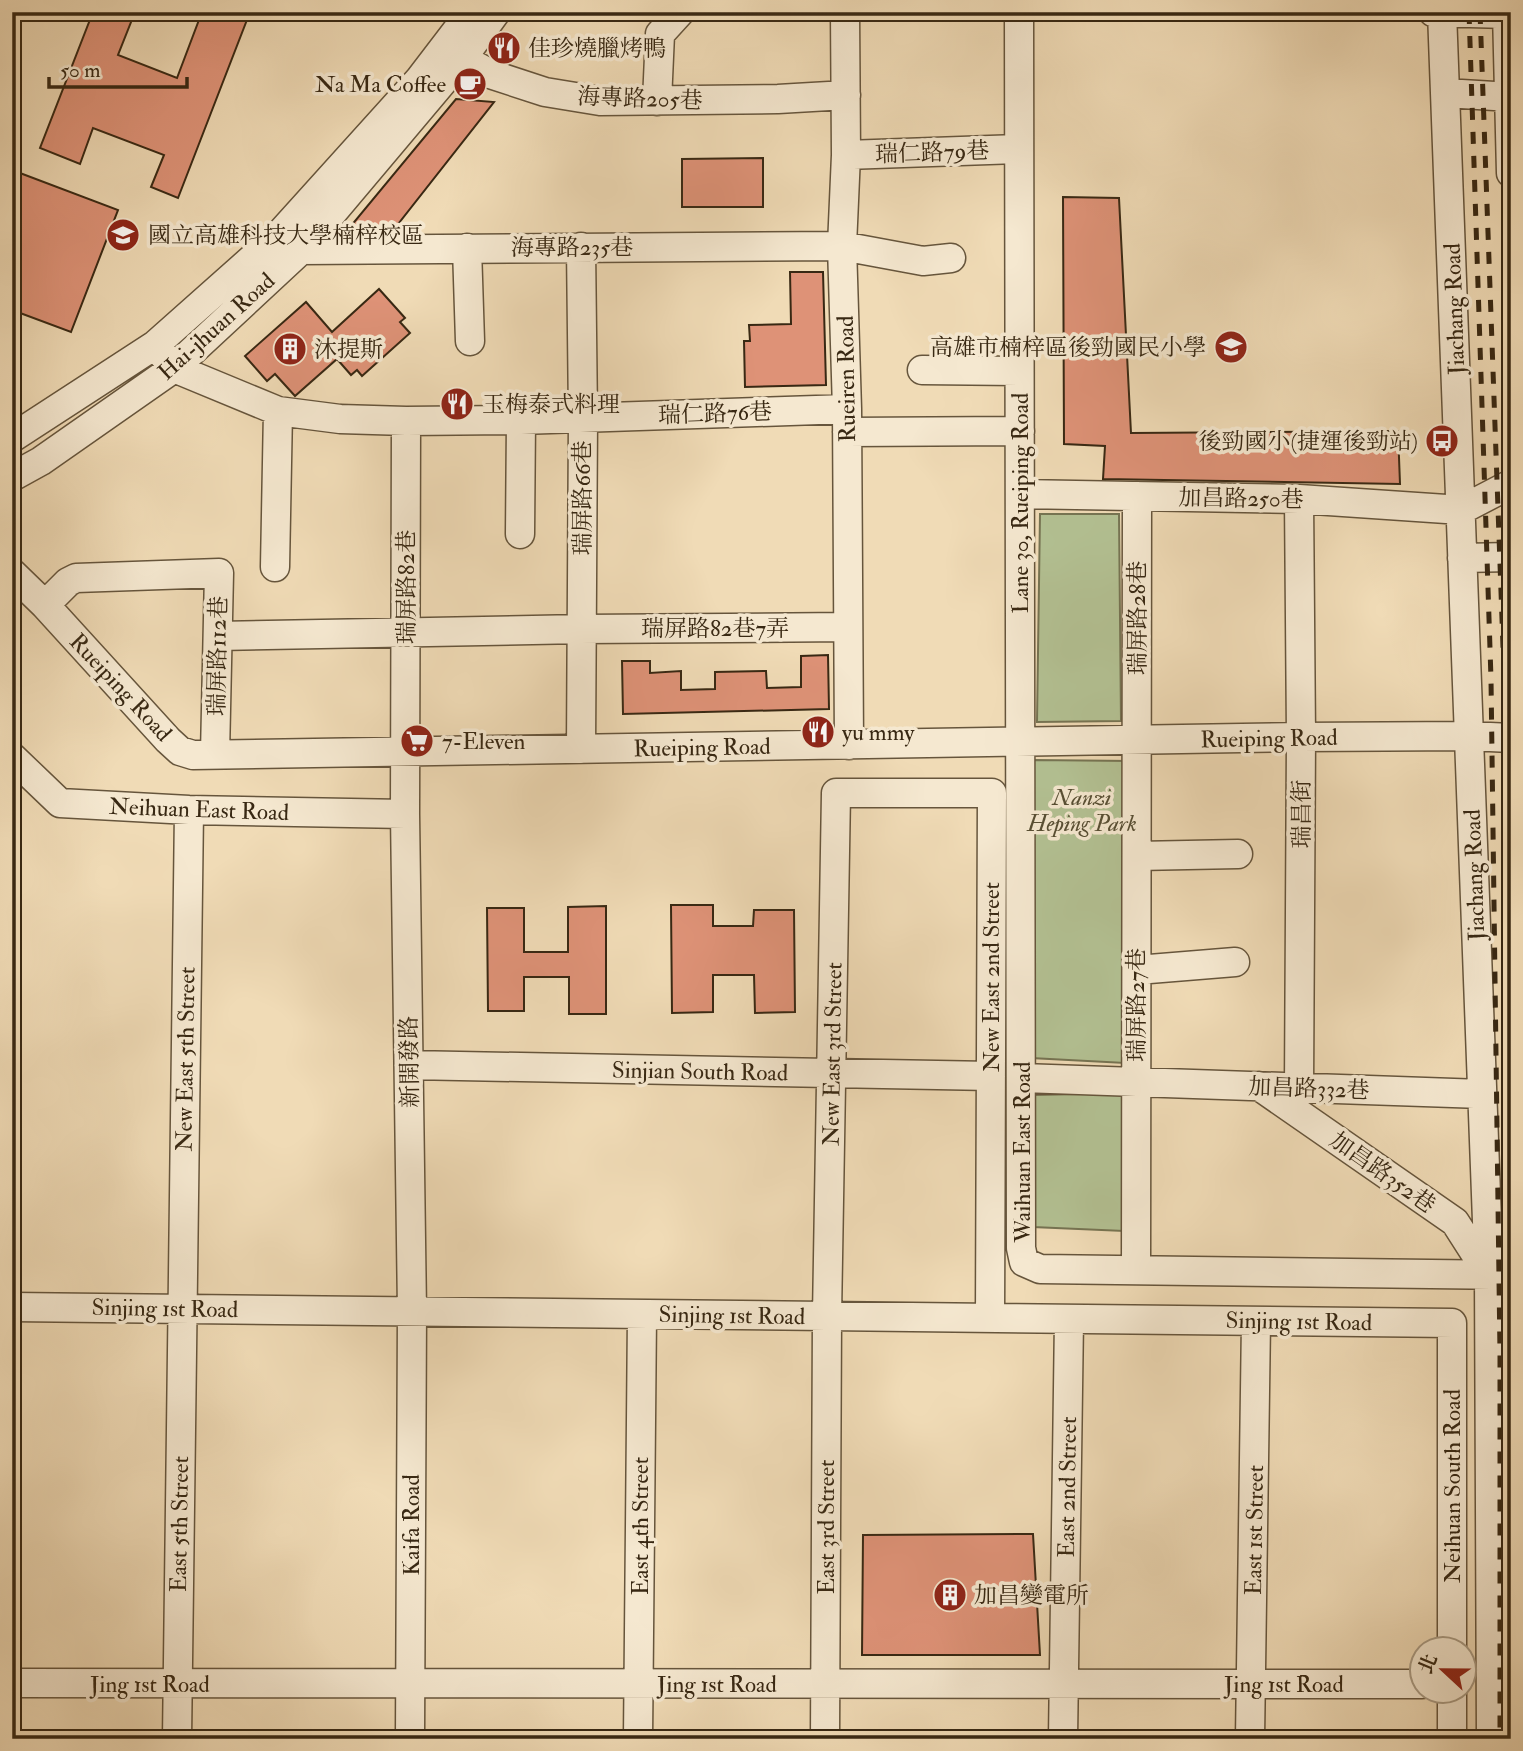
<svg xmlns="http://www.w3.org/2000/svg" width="1523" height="1751" font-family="'IM FELL Double Pica','Noto Serif TC',serif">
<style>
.green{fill:#b3c193;stroke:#767453;stroke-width:2}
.building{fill:#de9277;stroke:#382813;stroke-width:2}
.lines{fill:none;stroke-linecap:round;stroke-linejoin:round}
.minor-casing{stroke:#66553c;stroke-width:31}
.minor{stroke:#f5e8d0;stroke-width:28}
.rail{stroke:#382813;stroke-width:5;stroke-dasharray:12 12;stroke-linecap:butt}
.labels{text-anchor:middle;stroke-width:7;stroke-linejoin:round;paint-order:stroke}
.poi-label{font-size:23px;fill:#382813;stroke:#f5e8d0;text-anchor:start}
.street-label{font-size:23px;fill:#382813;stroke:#f5e8d0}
.park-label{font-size:23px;font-style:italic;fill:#574e33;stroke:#f5e8d0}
</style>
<rect width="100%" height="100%" fill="#f0dbb6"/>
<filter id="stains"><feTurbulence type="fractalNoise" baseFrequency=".00286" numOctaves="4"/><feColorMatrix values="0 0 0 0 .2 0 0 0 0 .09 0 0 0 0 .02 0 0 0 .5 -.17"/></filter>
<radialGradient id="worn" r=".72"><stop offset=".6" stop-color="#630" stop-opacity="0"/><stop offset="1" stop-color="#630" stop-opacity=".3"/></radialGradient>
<path class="green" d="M1040,514h79l2,207 -84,1z
M1034,760l97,1 -6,302 -94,-5z
M1128,1093l-4,138 -91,-4 2,-132z"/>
<path class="building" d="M93,12h42l-17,43 59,23 25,-66h48l-72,186 -27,-11 13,-32 -71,-27 -13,36 -40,-16z
M456,99l38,3 -103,131h-33l-8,-6z
M763,158v49h-81v-48z
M12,170l106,40 -47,122 -59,-22z
M1063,197l56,1 12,235 267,-2 2,53 -297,-5 2,-33 -41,-2z
M790,272h33l3,113 -81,2 -1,-46h6l-1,-16 42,-1z
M379,289l26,29 -5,4 10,11 -48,43 -5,-6 -6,5 -14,-16 -42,37 -20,-22 -8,7 -22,-25 61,-54 26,30z
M828,655l1,54 -206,5 -1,-53h28v12l31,-2v19l34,-1v-17l51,-1 1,17 34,-1v-31z
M671,905h42v21h40l1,-16h40l1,102 -40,1 -1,-38h-41v37l-41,1z
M606,906v108h-37v-37h-45v34h-36l-1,-103h37v44h44v-45z
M1033,1534l7,121h-178l1,-120z"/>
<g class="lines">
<defs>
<path id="minor" d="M845,12l1,143 -4,91 5,163 2,336
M1019,12l2,1236 3,14 16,7 471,6
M1433,12l74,2
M1442,12l47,1263 2,464
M1507,12l4,161
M445,50l48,25 52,17 55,9 178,-2 68,-4
M1445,93l66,4
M657,101l3,-67 20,-22
M846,155l173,-6
M581,247l2,171 -2,331
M467,248l3,93
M301,250l541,-4 81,15 28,-3
M155,345l19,23 104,43 62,8 66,2 115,-1 326,-11
M922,370l97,1
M406,421l-1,393 7,497 -2,428
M847,432l173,-1
M12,438l143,-93 125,-111 139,-154 52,-68
M12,477l29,-16 133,-93 127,-118 160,-190 35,-48
M1020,494l279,5 162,11 50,-26
M1299,499l2,238 -2,350
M520,534l1,-114
M1462,558l49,-1
M275,567l3,-156
M12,573l33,32 123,135 12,11 13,4 1108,-18 168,-1 42,2
M45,605l23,-23 8,-4 143,-5 -4,181
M218,636l364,-7 266,-2
M12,757l48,46 129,7 216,4
M1137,856l101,-2
M1137,970l98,-8
M409,1065l582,11
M1022,1078l460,16
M1259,1086l196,136 34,53
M1136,1270l1,-774
M12,1307l1440,16v327
M12,1683l1410,1
M177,1739l12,-929
M638,1739l4,-425
M825,1739l2,-423 9,-523h156l-2,525
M1063,1739l6,-420
M1250,1739l6,-418
M1452,1739v-47"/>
</defs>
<use href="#minor" class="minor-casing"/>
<use href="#minor" class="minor"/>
<path class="rail" d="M1469,12l22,667 9,675v385
M1480,12l31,855"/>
</g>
<defs>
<symbol id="restaurant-disc" viewBox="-11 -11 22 22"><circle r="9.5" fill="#8f2418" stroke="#f5e8d0"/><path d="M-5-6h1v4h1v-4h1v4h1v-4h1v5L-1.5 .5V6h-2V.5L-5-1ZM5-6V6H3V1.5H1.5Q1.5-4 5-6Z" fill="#fff"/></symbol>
<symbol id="cafe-disc" viewBox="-11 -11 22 22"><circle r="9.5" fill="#8f2418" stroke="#f5e8d0"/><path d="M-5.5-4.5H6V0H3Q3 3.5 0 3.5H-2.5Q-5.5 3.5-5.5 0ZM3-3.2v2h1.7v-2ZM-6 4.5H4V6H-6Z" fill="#fff"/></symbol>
<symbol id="university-disc" viewBox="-11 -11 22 22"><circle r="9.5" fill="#8f2418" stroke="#f5e8d0"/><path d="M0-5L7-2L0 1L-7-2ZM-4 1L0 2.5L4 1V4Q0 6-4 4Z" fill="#fff"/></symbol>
<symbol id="school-disc" viewBox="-11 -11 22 22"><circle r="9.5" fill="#8f2418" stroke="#f5e8d0"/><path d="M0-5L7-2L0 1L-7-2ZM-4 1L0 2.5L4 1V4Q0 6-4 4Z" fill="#fff"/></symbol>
<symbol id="building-disc" viewBox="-11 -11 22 22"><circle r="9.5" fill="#8f2418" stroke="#f5e8d0"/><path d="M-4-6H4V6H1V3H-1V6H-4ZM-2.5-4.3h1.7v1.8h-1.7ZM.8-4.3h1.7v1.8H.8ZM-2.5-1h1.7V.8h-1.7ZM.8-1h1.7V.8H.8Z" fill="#fff"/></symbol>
<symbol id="bus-disc" viewBox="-11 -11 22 22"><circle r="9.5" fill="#8f2418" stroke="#f5e8d0"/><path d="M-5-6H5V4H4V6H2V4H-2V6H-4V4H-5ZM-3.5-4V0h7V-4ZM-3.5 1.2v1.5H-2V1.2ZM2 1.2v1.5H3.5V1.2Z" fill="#fff"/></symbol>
<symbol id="supermarket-disc" viewBox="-11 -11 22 22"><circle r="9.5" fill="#8f2418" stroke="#f5e8d0"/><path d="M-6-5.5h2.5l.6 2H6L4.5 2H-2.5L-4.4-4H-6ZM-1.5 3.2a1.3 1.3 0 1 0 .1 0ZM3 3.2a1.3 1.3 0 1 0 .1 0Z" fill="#fff"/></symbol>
</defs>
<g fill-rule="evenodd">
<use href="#restaurant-disc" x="485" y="29" width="38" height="38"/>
<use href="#cafe-disc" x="451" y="65" width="38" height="38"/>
<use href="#university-disc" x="104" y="216" width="38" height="38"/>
<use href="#school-disc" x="1212" y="328" width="38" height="38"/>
<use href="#building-disc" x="271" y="330" width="38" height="38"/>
<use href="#restaurant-disc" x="438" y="385" width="38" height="38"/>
<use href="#bus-disc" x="1423" y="422" width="38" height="38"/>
<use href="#restaurant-disc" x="799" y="713" width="38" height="38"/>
<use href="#supermarket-disc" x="398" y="722" width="38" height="38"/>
<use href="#building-disc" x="931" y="1576" width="38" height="38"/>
</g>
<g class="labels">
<g class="poi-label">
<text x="528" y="56">佳珍燒臘烤鴨</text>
<text x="446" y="92" text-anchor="end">Na Ma Coffee</text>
<text x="148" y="243">國立高雄科技大學楠梓校區</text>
<text x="1206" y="355" text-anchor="end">高雄市楠梓區後勁國民小學</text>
<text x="314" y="357">沐提斯</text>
<text x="482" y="412">玉梅泰式料理</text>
<text x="1418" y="449" text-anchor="end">後勁國小(捷運後勁站)</text>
<text x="842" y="740">yu mmy</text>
<text x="442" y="749">7-Eleven</text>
<text x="974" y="1603">加昌變電所</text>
</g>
<g class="street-label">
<text transform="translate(640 98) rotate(2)" y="8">海專路205巷</text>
<text transform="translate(932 152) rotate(-2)" y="8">瑞仁路79巷</text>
<text x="572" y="255">海專路235巷</text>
<text transform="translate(1454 309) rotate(-92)" y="8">Jiachang Road</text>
<text transform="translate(216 326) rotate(-42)" y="8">Hai-jhuan Road</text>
<text transform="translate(846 379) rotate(-91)" y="8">Rueiren Road</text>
<text transform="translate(715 413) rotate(-2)" y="8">瑞仁路76巷</text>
<text transform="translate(582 498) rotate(-90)" y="8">瑞屏路66巷</text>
<text transform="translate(1241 498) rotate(1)" y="8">加昌路250巷</text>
<text transform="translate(1020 503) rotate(-90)" y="8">Lane 30, Rueiping Road</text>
<text transform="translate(406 587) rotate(-90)" y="8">瑞屏路82巷</text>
<text transform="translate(1137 618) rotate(-90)" y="8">瑞屏路28巷</text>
<text x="715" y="636">瑞屏路82巷7弄</text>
<text transform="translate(217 656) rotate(-89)" y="8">瑞屏路112巷</text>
<text transform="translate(121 687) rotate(47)" y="8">Rueiping Road</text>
<text transform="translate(1269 738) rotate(-1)" y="8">Rueiping Road</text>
<text transform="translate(702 747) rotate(-1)" y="8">Rueiping Road</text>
<text transform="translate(199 809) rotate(2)" y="8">Neihuan East Road</text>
<text transform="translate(1301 814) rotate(-90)" y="8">瑞昌街</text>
<text transform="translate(1474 875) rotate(-92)" y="8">Jiachang Road</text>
<text transform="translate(991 977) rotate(-90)" y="8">New East 2nd Street</text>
<text transform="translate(1136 1005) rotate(-90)" y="8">瑞屏路27巷</text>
<text transform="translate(832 1054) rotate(-89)" y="8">New East 3rd Street</text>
<text transform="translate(185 1059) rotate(-89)" y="8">New East 5th Street</text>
<text transform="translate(409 1062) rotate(-91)" y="8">新開發路</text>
<text transform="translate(700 1071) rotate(1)" y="8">Sinjian South Road</text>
<text transform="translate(1309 1088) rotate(2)" y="8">加昌路332巷</text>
<text transform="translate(1022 1152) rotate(-90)" y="8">Waihuan East Road</text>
<text transform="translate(1383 1172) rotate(35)" y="8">加昌路352巷</text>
<text transform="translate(165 1308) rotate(1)" y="8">Sinjing 1st Road</text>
<text transform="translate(732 1315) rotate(1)" y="8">Sinjing 1st Road</text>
<text transform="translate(1299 1321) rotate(1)" y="8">Sinjing 1st Road</text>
<text transform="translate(1452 1486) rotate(-90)" y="8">Neihuan South Road</text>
<text transform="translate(1067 1487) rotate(-89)" y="8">East 2nd Street</text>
<text transform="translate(179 1524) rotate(-89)" y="8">East 5th Street</text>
<text transform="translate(411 1525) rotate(-90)" y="8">Kaifa Road</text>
<text transform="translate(640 1526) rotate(-90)" y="8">East 4th Street</text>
<text transform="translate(826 1527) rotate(-90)" y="8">East 3rd Street</text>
<text transform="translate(1254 1530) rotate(-89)" y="8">East 1st Street</text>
<text x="150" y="1692">Jing 1st Road</text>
<text x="717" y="1692">Jing 1st Road</text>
<text x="1284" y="1692">Jing 1st Road</text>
</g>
<g class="park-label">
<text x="1082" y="805">Nanzi<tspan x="1082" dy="26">Heping Park</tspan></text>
</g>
</g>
<rect width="1523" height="1751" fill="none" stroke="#f0dbb6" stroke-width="42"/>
<rect x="14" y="14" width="1495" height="1723" fill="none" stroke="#382813" stroke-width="3.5"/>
<rect x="21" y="21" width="1481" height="1709" fill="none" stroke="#382813" stroke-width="2"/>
<g transform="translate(1443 1670) rotate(292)"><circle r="33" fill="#f5e8d0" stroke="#a99b84" stroke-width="2"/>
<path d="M0-5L12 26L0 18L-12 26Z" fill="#8f2418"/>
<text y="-10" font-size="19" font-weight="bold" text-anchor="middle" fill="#382813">北</text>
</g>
<path d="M49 77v10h138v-10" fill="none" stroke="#382813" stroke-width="3.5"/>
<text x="60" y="77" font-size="21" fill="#382813" stroke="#f5e8d0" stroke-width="5" paint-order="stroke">50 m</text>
<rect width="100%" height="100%" filter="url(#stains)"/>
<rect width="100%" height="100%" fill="url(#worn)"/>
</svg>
